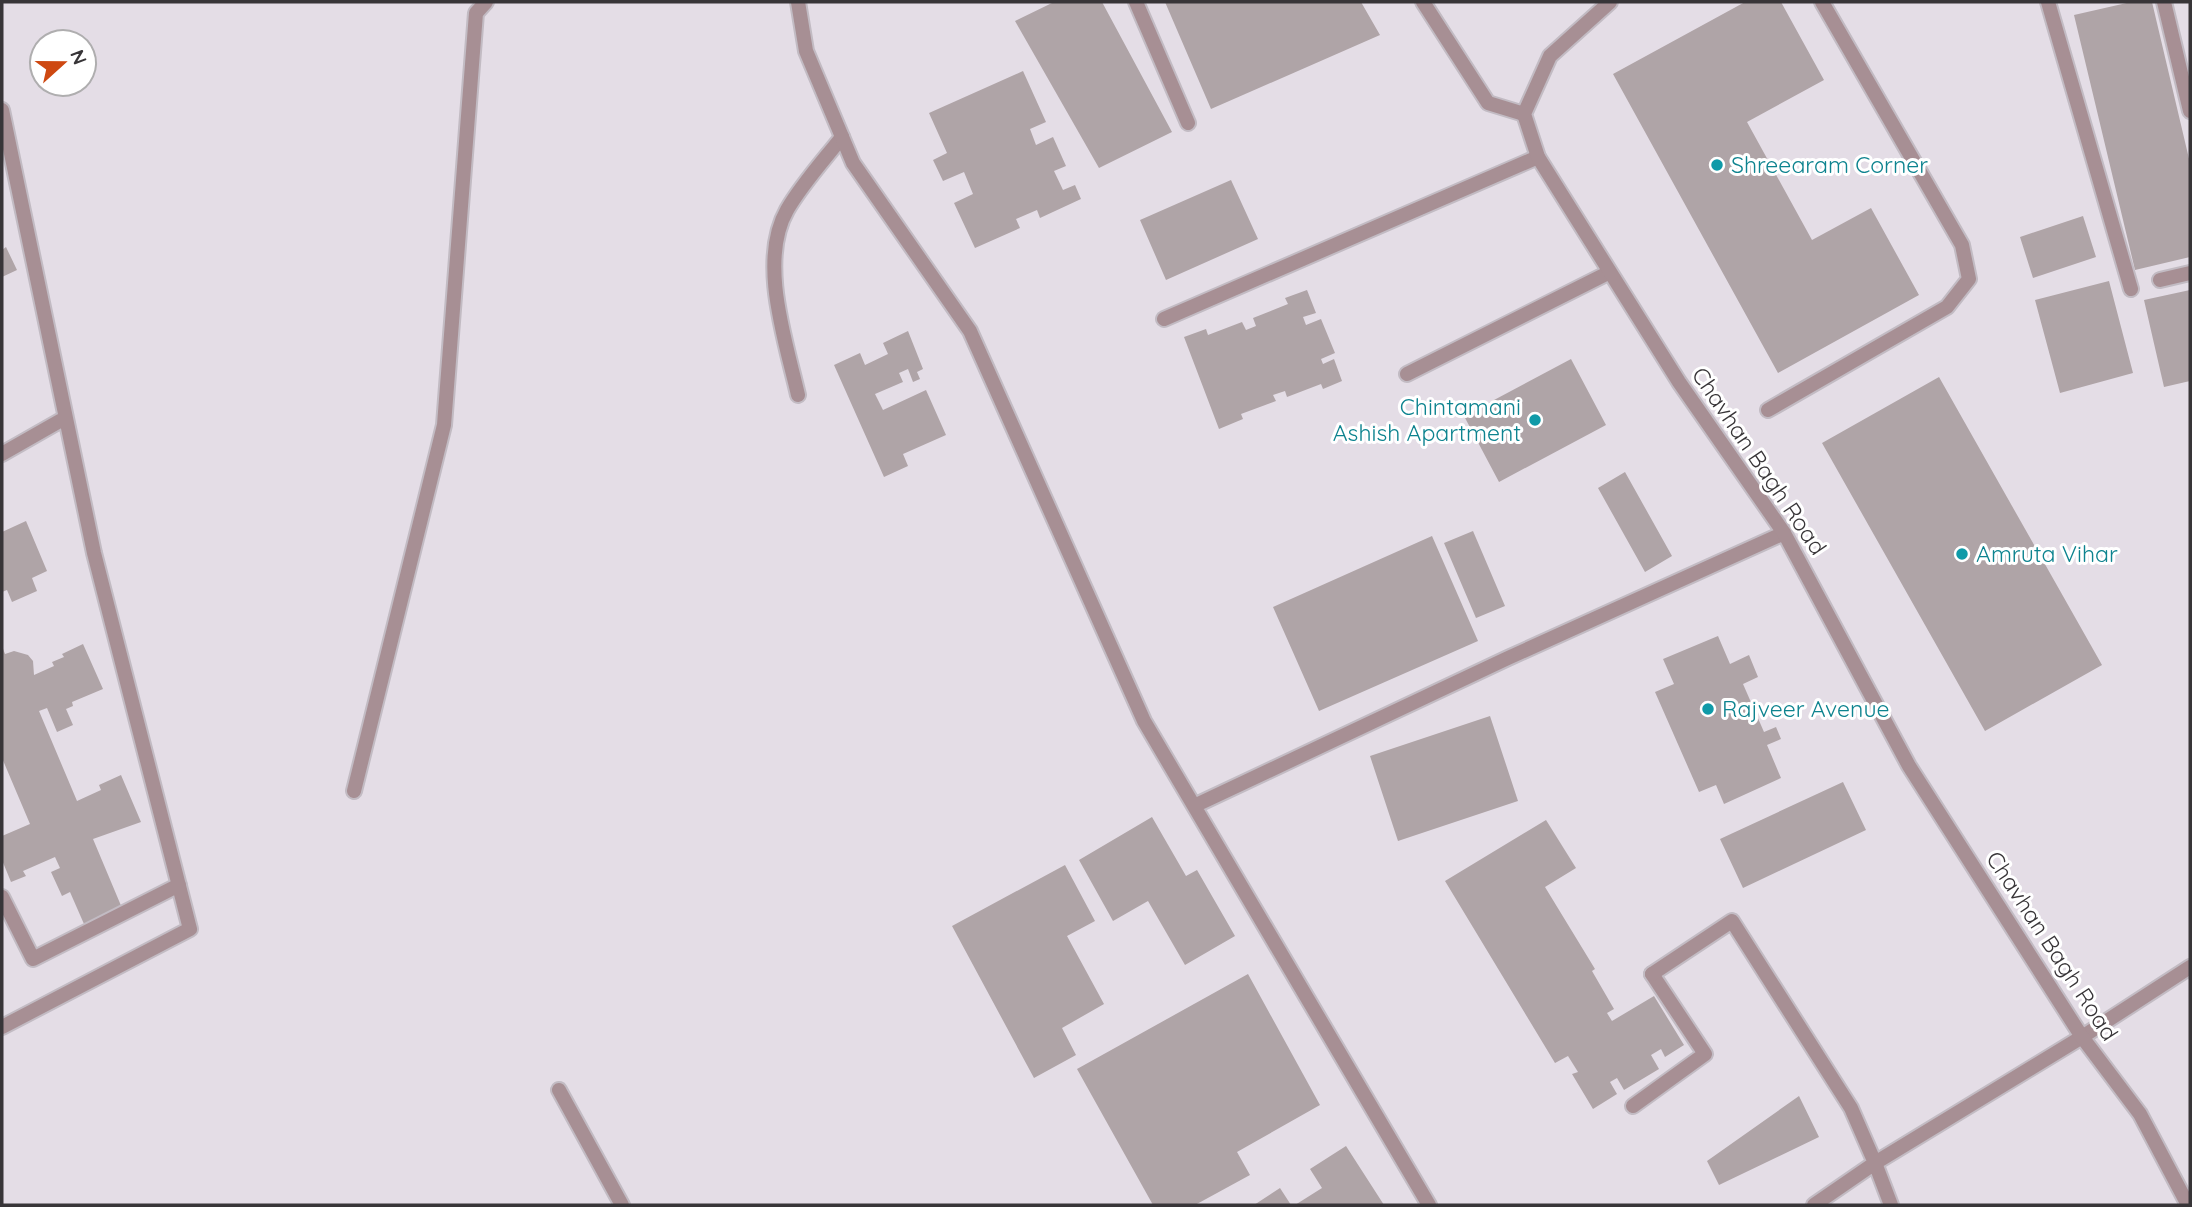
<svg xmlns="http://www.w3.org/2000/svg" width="2192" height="1207" font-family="Quicksand,sans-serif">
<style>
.building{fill:#afa4a7}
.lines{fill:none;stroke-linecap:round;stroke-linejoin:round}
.service-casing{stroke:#c2bbc3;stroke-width:18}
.minor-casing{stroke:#c2bbc3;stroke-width:18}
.tertiary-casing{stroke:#c2bbc3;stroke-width:18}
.service{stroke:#a78f94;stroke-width:14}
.minor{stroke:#a78f94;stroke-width:14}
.tertiary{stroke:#a78f94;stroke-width:14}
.culture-dot{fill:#0f9aa8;stroke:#fff;stroke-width:2.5}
.labels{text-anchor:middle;stroke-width:6;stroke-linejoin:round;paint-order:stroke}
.culture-label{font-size:23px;fill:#0d838f;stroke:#fff;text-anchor:start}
.street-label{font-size:23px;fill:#383538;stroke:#fff}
</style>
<rect width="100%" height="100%" fill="#e4dde6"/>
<path class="building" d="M1054,2h48l70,130 -73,36 -84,-147z
M1165,2h196l19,33 -169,74z
M1745,2h36l43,78 -77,42 65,118 59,-32 48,87 -141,78 -165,-299z
M2131,2h21l38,161v94l-55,13 -61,-255z
M1023,71l23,51 -16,7 6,16 17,-8 13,29 -12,5 9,19 12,-5 6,14 -41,19 -3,-8 -21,9 4,9 -45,20 -21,-45 19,-9 -9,-22 -21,9 -10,-21 14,-7 -18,-40z
M1231,180l27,59 -92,41 -26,-60z
M2083,216l13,41 -63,21 -13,-41z
M6,247l11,23 -15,7v-27z
M2109,281l24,92 -73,20 -25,-93z
M1307,290l9,23 -13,4 3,8 15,-6 14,34 -14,6 2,5 11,-5 8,22 -19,8 -2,-5 -34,13 -2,-6 -12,4 3,6 -35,13 2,5 -24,10 -35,-92 22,-8 2,6 34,-13 4,8 10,-4 -3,-8 35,-14 -3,-6z
M2190,290v91l-26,6 -20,-87z
M908,331l15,38 -6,3 3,7 -7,3 -5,-13 -9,4 4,9 -28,12 8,16 43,-20 20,45 -43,19 5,12 -24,11 -50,-112 26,-12 5,12 23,-11 -5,-11z
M1571,359l35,66 -107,57 -35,-66z
M1939,377l163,288 -117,66 -163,-288z
M1625,472l47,84 -27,16 -47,-84z
M26,521l21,50 -15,7 5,13 -25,11 -5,-12 -5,2v-60z
M1473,531l32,75 -29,12 -32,-75z
M1432,536l46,105 -159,70 -46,-104z
M1718,636l12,28 19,-9 9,22 -15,7 21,48 12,-5 5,12 -14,6 14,33 -57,26 -8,-19 -17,7 -44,-100 19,-8 -11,-25z
M83,644l20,45 -31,13 1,4 -7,3 7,16 -16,7 -10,-24 -8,3 38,90 24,-11 -2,-5 22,-10 20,47 -48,17 29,69 -38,16 -14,-32 -8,4 -11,-24 9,-4 -5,-11 -32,14 3,5 -15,6 -9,-22v-24l28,-12 -28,-66v-112l3,8 9,-3 14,4 5,6 1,14 20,-9 -2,-4 12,-5 -2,-3z
M1490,716l28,85 -120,40 -28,-85z
M1843,782l23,48 -123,58 -23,-49z
M1152,817l34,59 11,-6 38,66 -50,29 -37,-64 -35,20 -34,-61z
M1546,820l30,48 -31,19 50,82 -3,2 22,38 -7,4 5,8 42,-25 30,49 -19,12 -4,-8 -10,6 8,14 -35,21 -7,-12 -7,4 7,12 -24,15 -21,-35 6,-2 -10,-16 -13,7 -110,-182z
M1065,865l30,56 -28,15 37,68 -42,24 14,27 -42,23 -82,-152z
M1248,974l72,131 -83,47 13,23 -55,30h-42l-76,-136z
M1799,1096l20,41 -100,48 -12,-24z
M1346,1146l38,59h-89l27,-17 -12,-19z
M1280,1188l11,17h-37z"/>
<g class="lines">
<defs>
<path id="service" d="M1136,2l52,121
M2048,2l83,287
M2164,2l26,109
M2160,280l30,-7
M1164,319l374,-162
M1407,374l201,-101
M798,395c-12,-53 -40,-134 -11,-185 15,-26 37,-50 55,-73
M1768,410l179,-103 22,-28 -7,-34 -140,-243
M354,791l90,-366 32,-412 10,-11
M2082,1037l108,-70
M1633,1106l72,-52 -53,-80"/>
<path id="minor" d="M798,2l8,49 47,112 117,168 174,390 50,85 314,-148 276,-125
M1423,2l65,101 36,11
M2,110l92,443 96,376 -188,98
M2,454l63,-36
M1194,806l235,399
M2,897l31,62 146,-74
M1652,974l80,-53 119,187 24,55 207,-126
M559,1090l63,115
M1814,1205l61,-42 16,42"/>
<path id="tertiary" d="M1610,2l-60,54 -26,58 14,43 141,225 105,151 125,233 173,271 58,77 48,91"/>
</defs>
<use href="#service" class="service-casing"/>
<use href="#minor" class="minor-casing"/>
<use href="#tertiary" class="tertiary-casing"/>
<use href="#service" class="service"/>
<use href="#minor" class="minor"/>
<use href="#tertiary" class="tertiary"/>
</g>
<g class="culture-dot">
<circle cx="1717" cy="165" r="7"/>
<circle cx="1535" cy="420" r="7"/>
<circle cx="1962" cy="554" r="7"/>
<circle cx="1708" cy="709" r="7"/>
</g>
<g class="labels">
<g class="culture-label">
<text x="1731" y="173">Shreearam Corner</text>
<text x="1521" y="415" text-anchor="end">Chintamani<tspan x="1521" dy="26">Ashish Apartment</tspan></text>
<text x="1976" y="562">Amruta Vihar</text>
<text x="1722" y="717">Rajveer Avenue</text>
</g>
<g class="street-label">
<text transform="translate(1759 461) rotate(56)" y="8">Chavhan Bagh Road</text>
<text transform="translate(2052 946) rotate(57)" y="8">Chavhan Bagh Road</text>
</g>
</g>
<rect width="2192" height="1207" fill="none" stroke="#383538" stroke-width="7"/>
<g transform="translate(63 63) rotate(69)"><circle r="33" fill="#ffffff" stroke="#afaeaf" stroke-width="2"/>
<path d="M0-5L12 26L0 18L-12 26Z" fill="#ce4811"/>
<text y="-10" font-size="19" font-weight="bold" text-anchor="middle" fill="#383538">N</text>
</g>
</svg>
